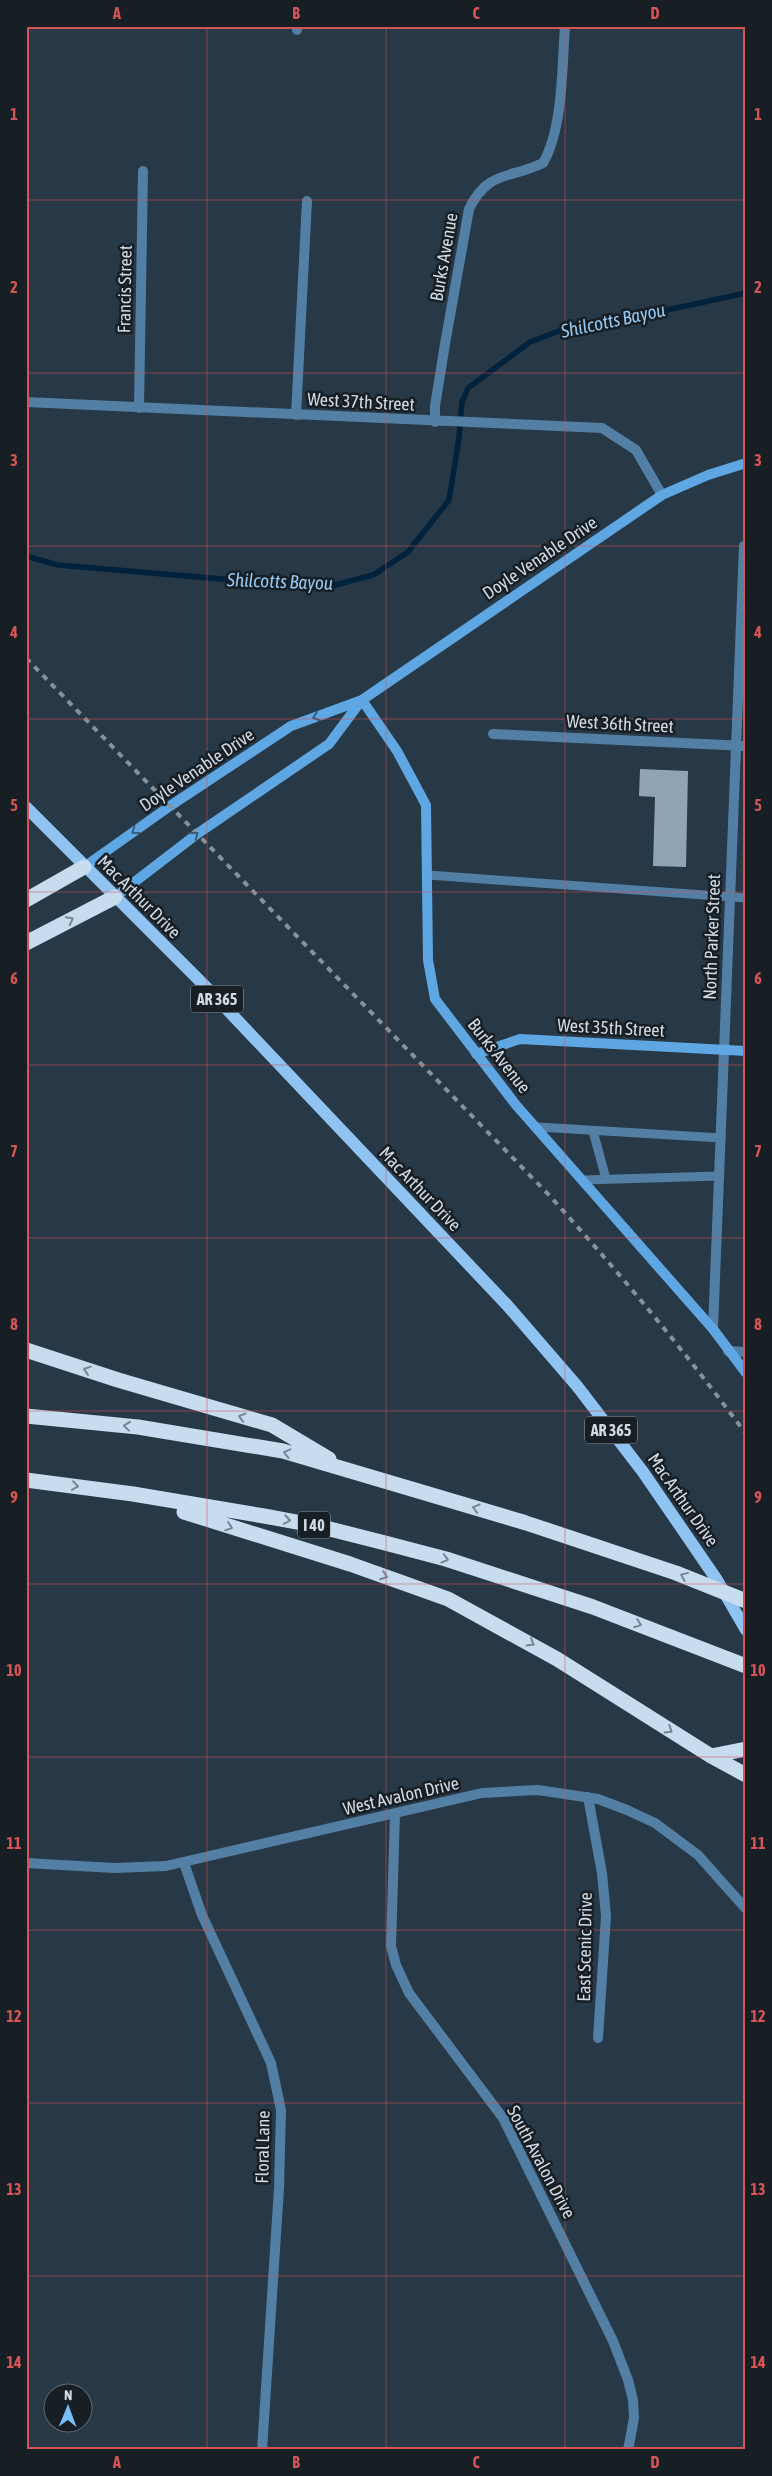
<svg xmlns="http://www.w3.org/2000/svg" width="772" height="2476" font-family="'Asap Condensed',sans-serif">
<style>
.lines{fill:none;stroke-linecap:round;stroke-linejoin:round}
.stream{stroke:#00223d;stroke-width:5.5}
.building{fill:#91a4b5}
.lane{stroke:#537fa4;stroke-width:9}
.street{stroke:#537fa4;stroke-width:10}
.secondary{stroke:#5fa7e3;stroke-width:10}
.primary{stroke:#8fc4f2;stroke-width:12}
.highway{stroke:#c7dcee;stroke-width:15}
.rail{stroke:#85929d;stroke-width:4;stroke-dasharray:6 6;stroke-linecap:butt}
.highway-bridge{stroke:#c7dcee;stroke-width:15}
.oneway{stroke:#375c7a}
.oneway2{stroke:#788693}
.grid{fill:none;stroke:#d55557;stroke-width:1;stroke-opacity:0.55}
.labels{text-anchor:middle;stroke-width:5;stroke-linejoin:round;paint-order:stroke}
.shield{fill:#171e24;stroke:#99a2aa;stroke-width:1}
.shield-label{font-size:16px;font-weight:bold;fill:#d1dbe4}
.street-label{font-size:18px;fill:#d1dbe4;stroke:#171e24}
.water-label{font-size:19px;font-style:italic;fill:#94c8f3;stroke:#171e24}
.neatline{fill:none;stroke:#d55557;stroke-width:2}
.grid-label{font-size:16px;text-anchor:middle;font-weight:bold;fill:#d55557}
</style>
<rect width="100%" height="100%" fill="#273846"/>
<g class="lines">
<path class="stream" d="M26,556l32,9 223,19 54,1 38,-10 35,-23 41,-52 10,-62 3,-36 6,-14 62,-46 45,-17 73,-11 98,-21"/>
</g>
<path class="building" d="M640,769l48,2 -2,96 -33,-1 2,-69 -16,-1z"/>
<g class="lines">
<path class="lane" d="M428,875l318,23
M538,1127l183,11
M593,1131l13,48
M583,1180l136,-4"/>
<path class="street" d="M297,30v-4
M26,402l576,26 34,22 26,45
M139,408l4,-237
M296,415l11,-214
M435,422v-16l10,-62 24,-135c19,-39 41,-30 74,-46 20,-34 19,-96 22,-137
M493,734l253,12
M713,1329l31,-783
M728,1351l18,1
M588,1797l14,76 4,43 -8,122
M395,1814l-4,132 5,19 13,28 94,125 110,223 15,39 5,20 1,18 -6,32
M26,1863l88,5 52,-2 316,-73 56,-3 60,9 29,11 28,13 43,32 48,54
M184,1863l18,52 69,148 10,47 -2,78 -17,262"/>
<path class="secondary" d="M362,700l35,51 29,54 2,155 7,39 81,106 197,224 33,44
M84,867l86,-61 121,-80 71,-26 300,-205 46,-20 38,-12
M115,897l82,-63 132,-90 32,-43
M476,1054l44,-15 226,12"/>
<path class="primary" d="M26,807l177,177 304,321 70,81 66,86 74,108 29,50"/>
<path class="highway" d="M26,900l58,-33
M26,943l89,-46
M26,1350l92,30 154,45 57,34
M26,1416l112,11 145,24 240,71
M26,1480l107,14 131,22 54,10 67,17 61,16 147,48 153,59
M184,1512l166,52 98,35 109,60 154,97 35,19
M711,1756l35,-7"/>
<path class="rail" d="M26,658l522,536c70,77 136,156 198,240"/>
<path class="highway-bridge" d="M523,1522l153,51 70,28"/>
</g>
<defs><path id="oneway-chevron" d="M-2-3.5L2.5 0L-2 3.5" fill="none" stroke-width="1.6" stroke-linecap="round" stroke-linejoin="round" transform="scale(1.25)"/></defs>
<g class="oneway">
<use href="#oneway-chevron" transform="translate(316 717) rotate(160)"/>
<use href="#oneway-chevron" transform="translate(135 831) rotate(144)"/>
<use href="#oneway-chevron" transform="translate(195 835) rotate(-37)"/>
</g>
<g class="oneway2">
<use href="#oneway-chevron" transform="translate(70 920) rotate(-27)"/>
<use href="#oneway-chevron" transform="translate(87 1370) rotate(-162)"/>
<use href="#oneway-chevron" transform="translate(242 1417) rotate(-164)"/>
<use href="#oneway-chevron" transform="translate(127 1426) rotate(-174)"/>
<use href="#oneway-chevron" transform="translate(287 1453) rotate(-166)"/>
<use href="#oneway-chevron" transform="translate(75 1486) rotate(8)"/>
<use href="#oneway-chevron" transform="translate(476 1508) rotate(-163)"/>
<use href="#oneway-chevron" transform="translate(287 1520) rotate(10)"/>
<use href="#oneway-chevron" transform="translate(229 1527) rotate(19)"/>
<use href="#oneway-chevron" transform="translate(445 1559) rotate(16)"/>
<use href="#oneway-chevron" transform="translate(384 1576) rotate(20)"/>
<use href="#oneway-chevron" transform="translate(684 1576) rotate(-158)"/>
<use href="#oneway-chevron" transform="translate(638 1624) rotate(21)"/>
<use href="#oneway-chevron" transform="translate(531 1643) rotate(30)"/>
<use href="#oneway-chevron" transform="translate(669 1730) rotate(32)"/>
</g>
<path class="grid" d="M207,26v2424M386,26v2424M565,26v2424M26,200h720M26,373h720M26,546h720M26,719h720M26,892h720M26,1065h720M26,1238h720M26,1411h720M26,1584h720M26,1757h720M26,1930h720M26,2103h720M26,2276h720"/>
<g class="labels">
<g class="shield">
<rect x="191" y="985.5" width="52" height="27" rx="4"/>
<rect x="585" y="1416.5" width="52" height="27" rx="4"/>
<rect x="298" y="1511.5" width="32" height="27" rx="4"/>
</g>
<g class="shield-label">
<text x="217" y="1005">AR 365</text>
<text x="611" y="1436">AR 365</text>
<text x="314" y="1531">I 40</text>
</g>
<g class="street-label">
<text transform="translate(444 257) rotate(-80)" y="6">Burks Avenue</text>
<text transform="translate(125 289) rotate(-89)" y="6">Francis Street</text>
<text transform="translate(361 402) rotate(3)" y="6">West 37th Street</text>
<text transform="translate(540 558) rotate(-34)" y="6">Doyle Venable Drive</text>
<text transform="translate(620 724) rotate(3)" y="6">West 36th Street</text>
<text transform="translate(197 770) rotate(-34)" y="6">Doyle Venable Drive</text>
<text transform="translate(139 897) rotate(45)" y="6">Mac Arthur Drive</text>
<text transform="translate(712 937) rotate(-88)" y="6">North Parker Street</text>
<text transform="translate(611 1028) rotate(3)" y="6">West 35th Street</text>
<text transform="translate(499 1056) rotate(52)" y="6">Burks Avenue</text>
<text transform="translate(420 1189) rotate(46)" y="6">Mac Arthur Drive</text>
<text transform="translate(683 1500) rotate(55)" y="6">Mac Arthur Drive</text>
<text transform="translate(401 1796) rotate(-13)" y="6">West Avalon Drive</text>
<text transform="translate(585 1947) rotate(-89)" y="6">East Scenic Drive</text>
<text transform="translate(263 2147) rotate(-89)" y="6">Floral Lane</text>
<text transform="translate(541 2162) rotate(62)" y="6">South Avalon Drive</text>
</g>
<g class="water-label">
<text transform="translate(613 320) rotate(-12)" y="7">Shilcotts Bayou</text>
<text transform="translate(280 581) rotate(2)" y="7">Shilcotts Bayou</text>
</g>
</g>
<rect width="772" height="2476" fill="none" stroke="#171e24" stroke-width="55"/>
<g transform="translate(68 2408) rotate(1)"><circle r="24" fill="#171e24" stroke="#616a71"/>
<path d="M0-4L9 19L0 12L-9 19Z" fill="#7abff8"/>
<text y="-8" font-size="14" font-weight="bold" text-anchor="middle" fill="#d1dbe4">N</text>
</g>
<rect x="28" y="28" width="716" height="2420" class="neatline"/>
<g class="grid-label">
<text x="117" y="19">A</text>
<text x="296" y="19">B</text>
<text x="476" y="19">C</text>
<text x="655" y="19">D</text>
<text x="14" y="120">1</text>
<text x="758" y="120">1</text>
<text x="14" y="293">2</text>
<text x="758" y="293">2</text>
<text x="14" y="466">3</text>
<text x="758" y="466">3</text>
<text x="14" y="638">4</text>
<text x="758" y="638">4</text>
<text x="14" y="811">5</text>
<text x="758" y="811">5</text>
<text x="14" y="984">6</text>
<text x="758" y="984">6</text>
<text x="14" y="1157">7</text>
<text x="758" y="1157">7</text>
<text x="14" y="1330">8</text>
<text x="758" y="1330">8</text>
<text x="14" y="1503">9</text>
<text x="758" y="1503">9</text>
<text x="14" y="1676">10</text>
<text x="758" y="1676">10</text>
<text x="14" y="1849">11</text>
<text x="758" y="1849">11</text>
<text x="14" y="2022">12</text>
<text x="758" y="2022">12</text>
<text x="14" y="2195">13</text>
<text x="758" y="2195">13</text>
<text x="14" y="2368">14</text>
<text x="758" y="2368">14</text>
<text x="117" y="2468">A</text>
<text x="296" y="2468">B</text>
<text x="476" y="2468">C</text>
<text x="655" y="2468">D</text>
</g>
</svg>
